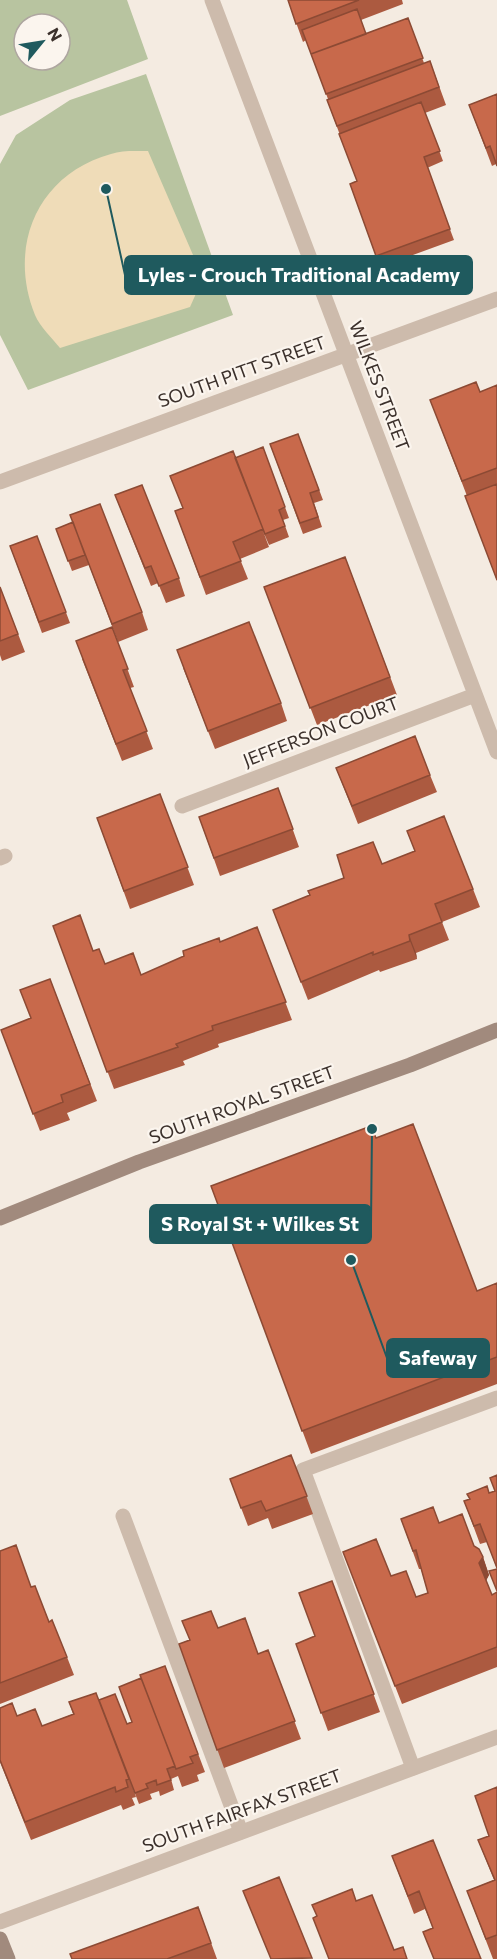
<svg xmlns="http://www.w3.org/2000/svg" width="497" height="1959" font-family="Commissioner,sans-serif">
<style>
.green{fill:#b8c4a0;fill-rule:evenodd}
.sand{fill:#efdcb8}
.lines{fill:none;stroke-linecap:round;stroke-linejoin:round}
.lane{stroke:#cdbbac;stroke-width:15}
.street{stroke:#cdbbac;stroke-width:15}
.secondary{stroke:#a18a7d;stroke-width:15}
.wall{fill:#ac5a40}
.shaded-wall{fill:#8c4a34}
.building{fill:#c8694b;stroke:#8c4a34;stroke-width:1.5}
.labels{text-anchor:middle;stroke-width:4.5;stroke-linejoin:round;paint-order:stroke}
.street-label{font-size:18px;fill:#3b302b;stroke:#fbf5ee}
.leader{fill:none;stroke:#1f5a5e;stroke-width:2}
.callout-dot{fill:#1f5a5e;stroke:#fbf5ee;stroke-width:2}
.callout{fill:#1f5a5e;stroke:#1f5a5e;stroke-width:2}
.callout-label{font-size:20px;text-anchor:middle;font-weight:bold;fill:#fff}
</style>
<rect width="100%" height="100%" fill="#f4ebe1"/>
<path class="green" d="M0,0h127l21,59 -148,57zM24,24h36v36h-36z
M146,74l87,241 -205,75 -28,-55v-171l16,-29 54,-35z"/>
<path class="sand" d="M148,151l55,127 -13,29 -130,41c-8,-10 -20,-21 -25,-33 -28,-69 3,-141 76,-161 11,-4 25,-3 37,-3z"/>
<g class="lines">
<path class="lane" d="M0,858l5,-2
M123,1516l118,316
M413,1768l-110,-298 194,-72"/>
<path class="street" d="M212,0l285,752
M0,482l497,-183
M182,806l293,-111
M0,1922l497,-185"/>
<path class="secondary" d="M0,1218l139,-56 271,-97 87,-35
M0,1939l8,20"/>
</g>
<path class="wall" d="M288,0h114l1,4 -42,16 5,14 42,-16 16,45 6,-2 16,44 -21,8 18,48 -16,7 27,72 -74,27 -30,-83 7,-3 -30,-81 1,-1 -22,-59 -3,2z
M497,94l-1,70 -4,2 -23,-61z
M497,385v196l-30,-85 -30,-78 43,-26z
M298,434l25,66 -9,3 8,24 -19,7 -33,-90z
M263,447l26,71 -6,2 6,17 -20,8 -6,-14 6,16 -29,12 8,20 -42,16 -31,-84 7,-3 53,-50z
M115,495l64,83 6,18 -19,7 -8,-20 -7,3z
M73,522l69,90 6,18 -30,12 -29,-77 -17,6 -16,-42z
M37,536l33,87 -28,10 -32,-87z
M345,557l52,138 -80,30 -53,-138z
M0,587l25,65 -23,9 -2,-6z
M112,627l22,60 -4,1 23,61 -31,12 -40,-102z
M183,668l98,35 6,18 -72,28z
M336,768l94,7 7,17 -79,32z
M278,788l21,59 -79,29 -21,-59z
M160,794l34,91 -64,24 -33,-91z
M407,831l66,58 7,18 -38,15 7,18 -33,13 1,6 -37,13 -1,-2 -71,30 -35,-90 37,-15 72,-31 33,-13z
M53,926l40,25 12,13 36,11 79,-33 37,-15 35,93 -74,24 1,3 -36,14 2,4 -71,24z
M50,979l47,122 -30,12 3,7 -30,11 -39,-101 30,-11z
M376,1138l101,153 20,-8v101l-186,70 -100,-268z
M291,1455l22,59 -41,15 -4,-11 -20,8 -18,-47z
M495,1491l2,78 -10,-27 -7,2 -16,-43z
M401,1519l38,4 35,23 9,11 6,18 -3,5 6,15 5,-3v75l-95,37 -59,-152 48,24 25,21 12,-4 -7,-24h-2z
M0,1551l31,36 36,70 7,18 -74,29z
M332,1581l48,131 -52,19 -32,-87 19,-8z
M218,1628l40,26 10,-4 33,89 -77,29 -45,-124z
M165,1666l40,106 -8,3 2,6 -17,6 -4,-11 -7,3 3,11 -14,6 -1,-5 -9,3 2,5 -13,5 -8,-21 5,14 -4,1 3,7 -12,5 -2,-5 -90,35 -31,-78v-54l42,18 31,-12 -4,-12 30,-2 28,24 5,-1 9,-45z
M497,1787v172h-4l-26,-68 27,-11 -16,-40 11,-4z
M392,1856l89,103h-47l-11,-27 10,-4 -8,-19 -11,5z
M198,1907l19,52h-145z"/>
<path class="shaded-wall" d="M409,935l7,18 1,6 -7,-18z
M483,1557l6,18 -3,6 -7,-18z"/>
<path class="building" d="M288,0h71l-63,24z
M357,9l9,25 -55,20 3,8 -12,-32z
M408,18l15,40 -97,36 -15,-40z
M430,61l9,26 -102,39 -10,-26z
M497,94v72l-7,-20 -4,2 -17,-43z
M421,102l19,49 -16,6 26,72 -74,27 -26,-72 7,-3 -18,-47z
M476,382l4,10 17,-7v83l-35,13 -32,-81z
M298,434l21,56 -9,3 8,24 -18,6 -30,-79z
M263,447l22,60 -6,3 6,16 -20,8 -30,-76z
M233,451l30,78 -30,13 8,19 -41,16 -25,-66 8,-3 -13,-32z
M497,484v96l-32,-84z
M142,485l37,93 -20,8 -8,-20 -6,2 -30,-73z
M100,504l42,108 -30,12 -42,-109z
M73,522l12,33 -17,6 -12,-32z
M37,536l29,76 -27,10 -29,-76z
M345,557l45,120 -80,31 -46,-121z
M0,587l18,47 -18,7z
M249,622l32,81 -73,28 -31,-81z
M112,627l16,42 -5,1 24,61 -31,13 -40,-103z
M415,736l15,39 -78,31 -16,-38z
M278,788l15,41 -79,29 -15,-41z
M160,794l28,73 -64,24 -27,-73z
M444,816l29,73 -38,15 7,18 -33,13 1,6 -37,14v-3l-72,30 -28,-72 37,-15 -2,-4 36,-13 -7,-23 36,-13 9,22 33,-13 -8,-20z
M80,915l13,36 6,-2 6,15 28,-11 8,22 43,-19 -1,-5 36,-13 1,4 37,-15 29,75 -74,24 1,4 -37,14 2,3 -71,25 -54,-146z
M50,979l40,105 -29,11 2,7 -30,12 -32,-84 30,-12 -11,-28z
M413,1124l64,167 20,-8v74l-195,74 -91,-245 160,-60 5,12z
M291,1455l16,41 -41,15 -5,-10 -20,7 -11,-29z
M497,1475v93l-17,-44 -6,2 -10,-25 6,-2 -3,-5 20,-8 2,7 6,-2 -5,-13z
M433,1507l6,16 23,-9 12,32 5,3 4,8 -4,6 13,32 5,-3v55l-102,39 -52,-134 33,-13 15,37 15,-5 10,26 12,-4 -12,-43 -3,1 -12,-32z
M16,1545l15,42 4,-1 14,36 3,-2 15,37 -67,26v-132z
M497,1569v22l-8,-20z
M332,1581l42,113 -53,19 -25,-69 19,-8 -16,-43z
M211,1611l7,17 27,-10 13,36 10,-4 27,71 -78,29 -38,-106 11,-4 -8,-19z
M165,1666l33,88 -8,3 3,6 -17,6 -36,-94z
M141,1678l34,88 -8,3 4,11 -14,5 -1,-5 -10,4 2,4 -13,5 -36,-93 16,-6 12,30 5,-2 -13,-35z
M96,1693l33,86 -3,1 2,7 -12,5 -1,-5 -90,35 -25,-62v-52l12,-5 5,13 18,-7 7,17 32,-12 -5,-12z
M497,1787v148l-11,4 -19,-48 28,-11 -17,-40 11,-4 -14,-40z
M433,1840l48,119h-47l-11,-27 10,-4 -14,-37 -11,5 -16,-40z
M279,1877l33,81 -41,1 -28,-68z
M352,1889l4,12 16,-6 22,55 9,-3 4,12h-78l-16,-41 4,-2 -5,-11z
M198,1907l13,36 -44,16h-95l-2,-5z"/>
<g class="labels">
<g class="street-label">
<text transform="translate(242 372) rotate(-20)" y="6">SOUTH PITT STREET</text>
<text transform="translate(379 386) rotate(69)" y="6">WILKES STREET</text>
<text transform="translate(321 732) rotate(-21)" y="6">JEFFERSON COURT</text>
<text transform="translate(242 1105) rotate(-20)" y="6">SOUTH ROYAL STREET</text>
<text transform="translate(242 1811) rotate(-20)" y="6">SOUTH FAIRFAX STREET</text>
</g>
</g>
<path class="leader" d="M106 189L125 275M372 1129L371 1224M351 1260L387 1358"/>
<g class="callout-dot">
<circle cx="106" cy="189" r="6"/>
<circle cx="372" cy="1129" r="6"/>
<circle cx="351" cy="1260" r="6"/>
</g>
<g class="callout">
<rect x="125" y="256" width="347" height="38" rx="6"/>
<rect x="150" y="1205" width="221" height="38" rx="6"/>
<rect x="387" y="1339" width="102" height="38" rx="6"/>
</g>
<g class="callout-label">
<text x="299" y="282">Lyles - Crouch Traditional Academy</text>
<text x="260" y="1231">S Royal St + Wilkes St</text>
<text x="438" y="1365">Safeway</text>
</g>
<g transform="translate(42 42) rotate(60)"><circle r="28" fill="#fbf5ee" stroke="#aea6a0" stroke-width="1.5"/>
<path d="M0-4.5L10 22L0 15L-10 22Z" fill="#1f5a5e"/>
<text y="-9" font-size="16" font-weight="bold" text-anchor="middle" fill="#3b302b">N</text>
</g>
</svg>
